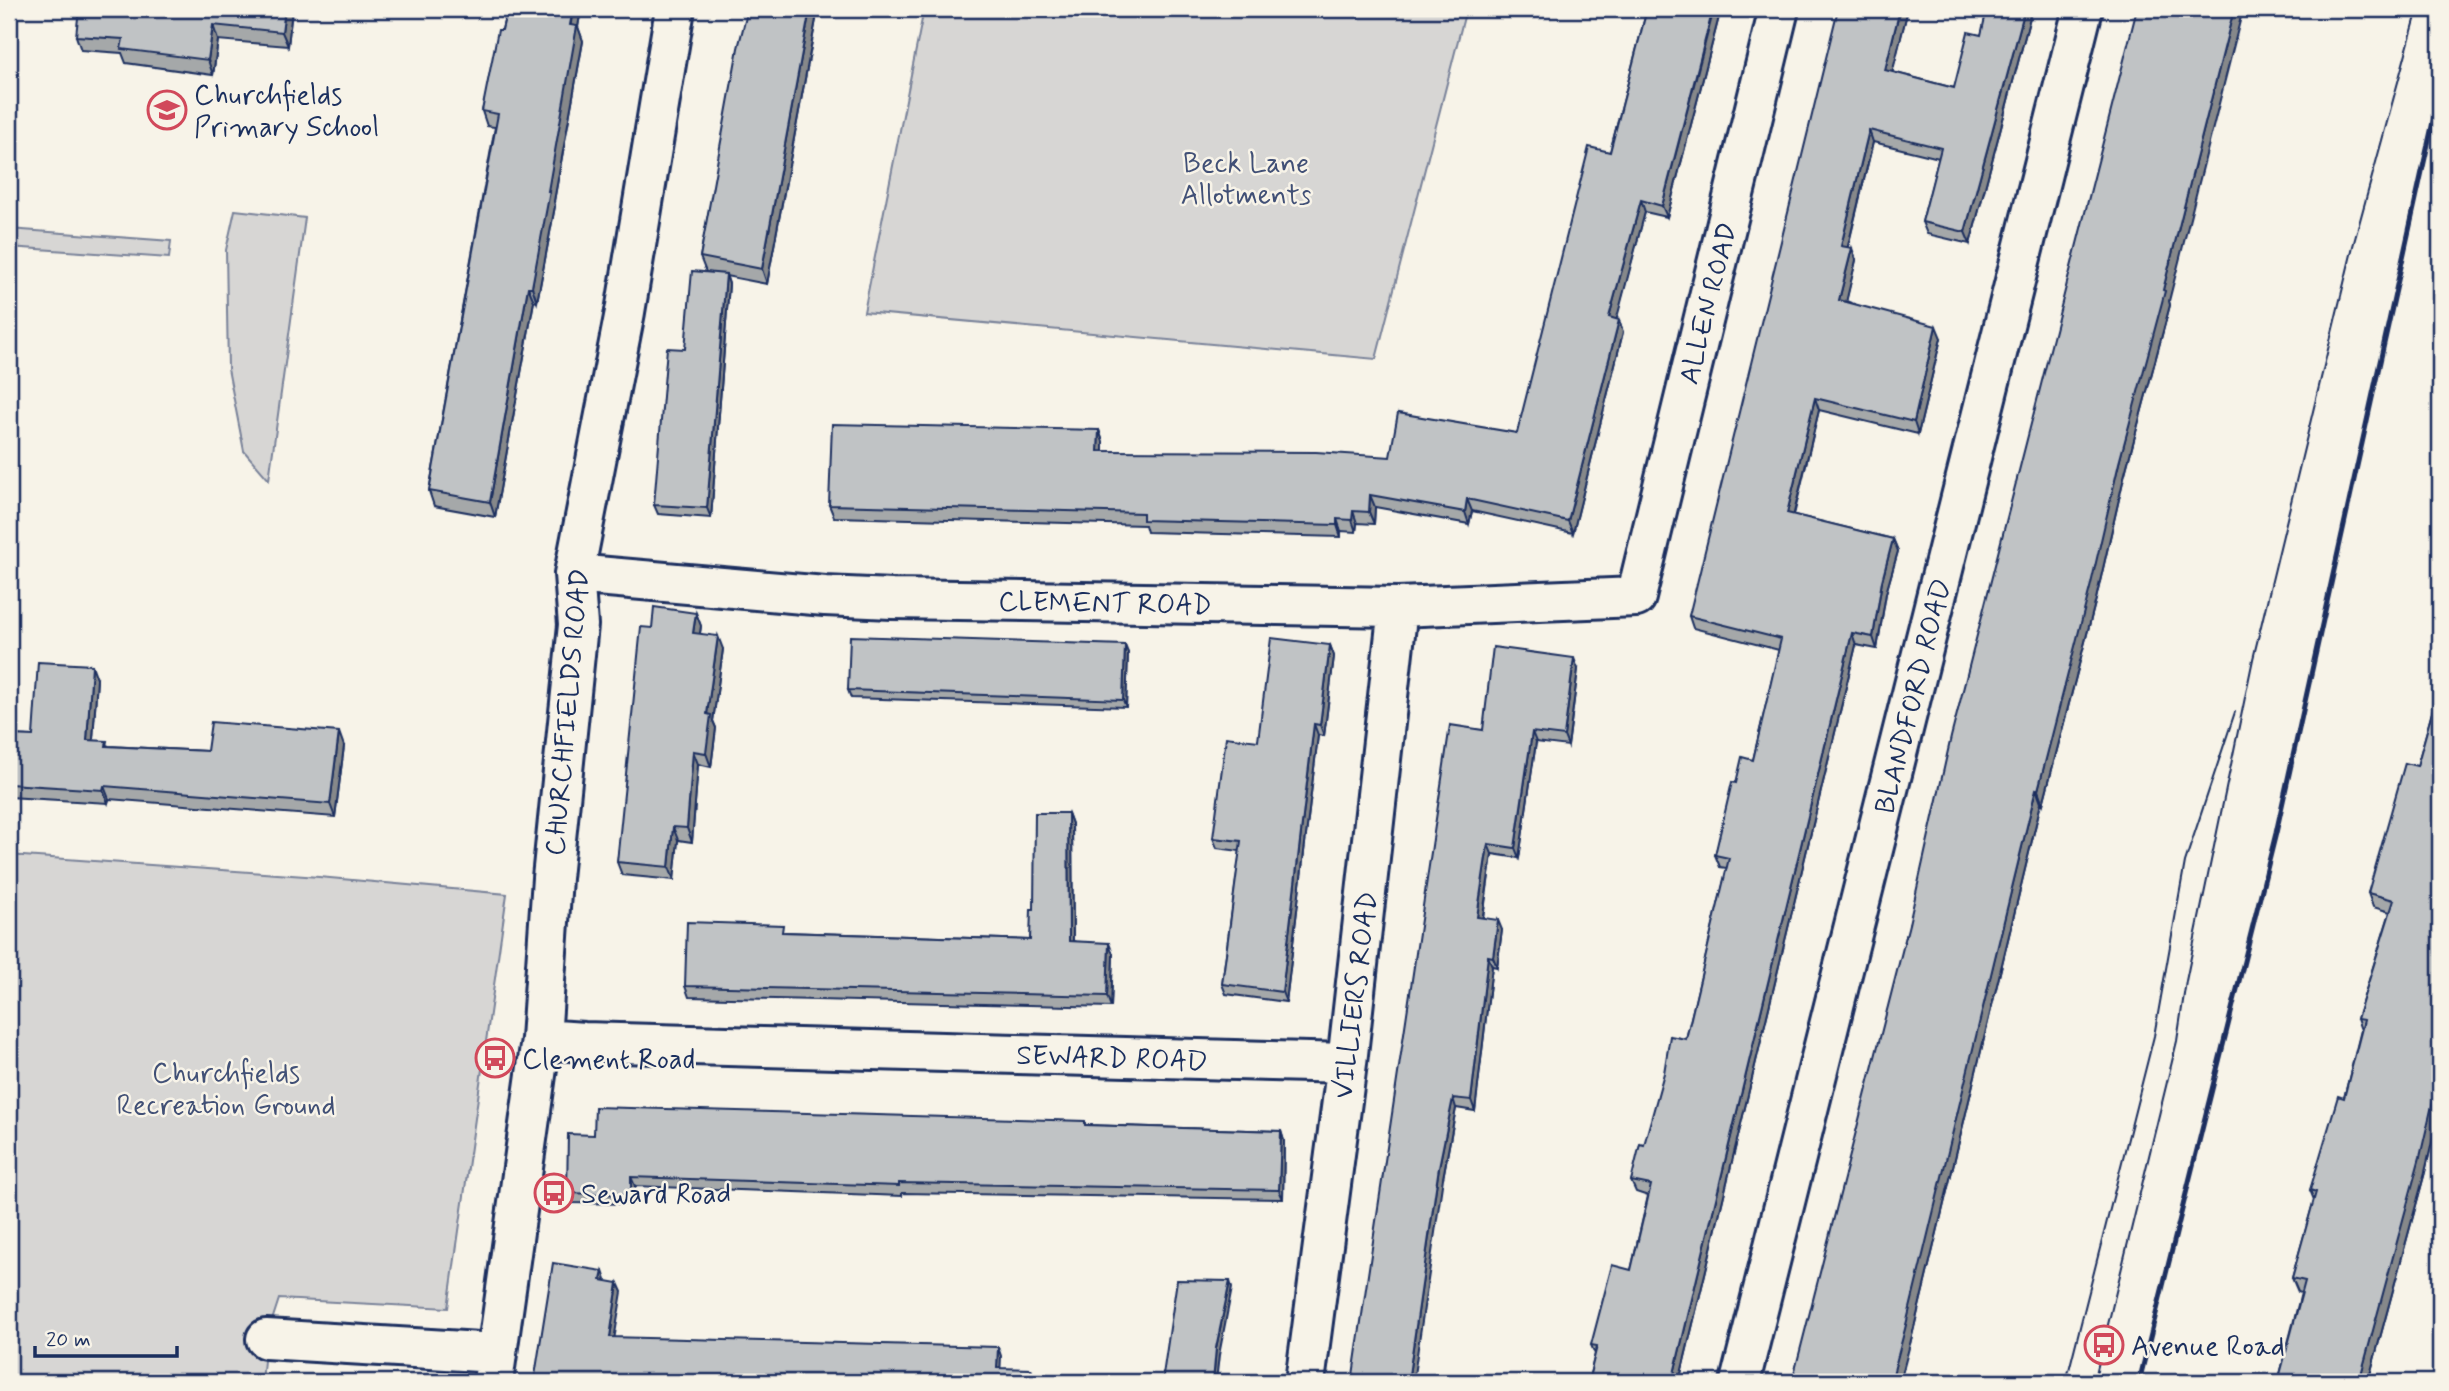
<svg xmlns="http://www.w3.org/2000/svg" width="2449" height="1391" font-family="Mynerve,sans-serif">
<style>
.green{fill:#d7d6d4;stroke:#798299;stroke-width:2}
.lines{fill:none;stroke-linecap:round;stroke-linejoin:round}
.street-casing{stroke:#1b2f5e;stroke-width:44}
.street{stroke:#f7f3e8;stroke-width:38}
.tram{stroke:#1b2f5e;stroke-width:2}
.rail{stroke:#1b2f5e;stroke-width:5}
.wall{fill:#a5a8a9;stroke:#1b2f5e;stroke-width:2}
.shaded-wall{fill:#86888a;stroke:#1b2f5e;stroke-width:2}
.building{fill:#c0c3c5;stroke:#1b2f5e;stroke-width:2}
.labels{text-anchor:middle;stroke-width:5;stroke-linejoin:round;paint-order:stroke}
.poi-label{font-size:28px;fill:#1b2f5e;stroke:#f7f3e8;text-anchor:start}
.park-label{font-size:28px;fill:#415076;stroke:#f7f3e8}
.street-label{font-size:28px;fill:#1b2f5e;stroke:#f7f3e8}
</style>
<rect width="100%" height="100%" fill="#f7f3e8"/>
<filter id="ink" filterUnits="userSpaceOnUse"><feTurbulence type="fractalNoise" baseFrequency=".0143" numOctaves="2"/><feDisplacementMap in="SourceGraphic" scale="14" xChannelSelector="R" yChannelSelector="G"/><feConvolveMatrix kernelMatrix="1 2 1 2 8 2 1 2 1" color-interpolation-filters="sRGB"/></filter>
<g filter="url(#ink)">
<path class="green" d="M924,9h542l-90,350 -512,-47z
M235,210l70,8 -36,262 -25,-29 -16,-82 -2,-119z
M9,229l162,12 -2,17 -160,-11z
M9,855l310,22 188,17 -59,414 -169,-9 -13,40 -4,43h-253z"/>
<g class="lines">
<defs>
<path id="street" d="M574,574l251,22 67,3 506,8 238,-10 143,-588
M541,1039l43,3 763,21
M266,1339l230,14
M493,1382l48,-343 11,-161 26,-253 -4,-51 51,-262 50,-303
M1305,1382l42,-319 51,-456
M1740,1382l343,-1373"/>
</defs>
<use href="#street" class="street-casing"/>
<use href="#street" class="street"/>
<path class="tram" d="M2066,1382l88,-346 31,-174 50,-150
M2094,1382l83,-341 9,-60 67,-322 100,-413 65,-237"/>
<path class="rail" d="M2139,1382l137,-549 164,-743"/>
</g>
<path class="wall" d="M292,9l-4,37 -70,-6 -5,35 -87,-12 -4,-10 -41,-3 -5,-14z
M507,9h74l-3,18 5,14 -29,160 1,5 -18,96 -3,-1 -39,216 -61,-11 -5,-15 66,-364 -8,-1 -5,-15z
M748,9h83l-2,7 -12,-2 -50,270 -41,-8 3,8 -18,234 -53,-4 -4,-9 31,-156 28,-76 -7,-1 -6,-15z
M1647,9h74l-54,208 -22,-5 -29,107 7,13 -50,201 -101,-22 -3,13 -94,-17 -1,17 -17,-1 -1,9 -15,-1v6l-194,-5 -2,-7 -311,-8 -5,-12 270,-75 4,12v9l287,6 127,-24 93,-281z
M1908,9l-16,63 62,16 27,-53 49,-18 -60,227 -43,-10 -5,-12 17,-64 -66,-16 -25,105 8,13 -10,41 95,37 -23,96 -99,-24 -25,105 99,24 5,12 -12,42 -9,56 -21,-4 -177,737h-91l7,-28 -4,-9 40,-75 17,-74 -12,-4 -5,-11 55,-142 41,-171 -7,-1 -5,-12 21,-72 17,-23 26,-110 -86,-22 -4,-12z
M2169,301l1,4 -46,172 -28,122 -53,205 -2,-1 -131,541 -1,-420z
M696,613l5,13 -1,7 23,16 -10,72 3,7 -5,39 -13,-3 -6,78 -14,-2 -4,40 -52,-5 -5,-13 35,-234z
M2440,619v39l-6,-15z
M1330,645l4,11 -10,80 -6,-1 -32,267 -60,-8 -4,-10 18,-133 -23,-3 -4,-10 45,-97z
M1128,653l-2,54 -275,-9 -3,-8z
M1578,669l-10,77 -32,-4 -17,116 -27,-4 -9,64 19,12 -5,37 -5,-1 -17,145 -19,-3 -13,70 40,-448z
M97,679l-4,61 16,6 98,5 137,-5 -9,71 -226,-18 -1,4 -99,-6v-62l24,1z
M2440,684v424l-15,64 -57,210h-90l23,-89 -3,-1 -6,-14 22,-78 -4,-10 34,-92 17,-68 -4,-11 33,-107 -17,-5 -5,-14 49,-127z
M1068,813l4,11 1,117 40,13 -2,53 -422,-10 -4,-11 100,-54 245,8 4,-31z
M1087,1125l194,6 3,10 -1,58 -381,-6v3l-267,-10v18l-65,-1 -3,-10 27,-58z"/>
<path class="shaded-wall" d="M9,9h5l-5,38z
M285,9h7l-4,37 -6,-14z
M573,9h8l-3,18 5,14 -29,160 1,5 -18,96 -5,-15z
M810,9h5l2,5 -50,270 -5,-15z
M1714,9h7l-54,208 -5,-11z
M1900,9h8l-18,73 -5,-12z
M2025,9h2l3,8 -60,227 -5,-12z
M2234,9h9l-74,292 1,4 -46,172 -28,122 -53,205 -5,-14 81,-327z
M213,25l5,15 -5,35 -5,-15z
M1869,130l4,12 -28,116 -4,-12z
M1641,200l4,12 -31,117 -5,-12z
M1852,248l4,12 -12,51 -5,-11z
M726,274l3,10 -18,234 -4,-10z
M528,287l6,14 -39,216 -5,-15z
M1619,320l4,12 -50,201 -5,-12z
M1936,326l5,12 -23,96 -4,-12z
M1815,398l4,12 -28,115 -4,-12z
M1099,430l4,12v21l-5,-12z
M1370,495l5,12 -1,17 -5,-12z
M1467,499l5,12 -3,13 -4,-12z
M1353,511l4,12 -1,9 -4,-12z
M1337,519l4,12v6l-4,-12z
M1893,539l5,12 -12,42 -9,56 -4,-12 9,-56z
M696,613l5,13 -3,20 -5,-13z
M1852,633l4,12 -177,737h-7z
M718,636l5,13 -10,72 3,7 -5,39 -5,-14 1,-39z
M1125,645l3,8 -2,54 -3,-7z
M1330,645l4,11 -10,80 -4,-11z
M1574,658l4,11 -10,77 -4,-10z
M92,665l5,14 -5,74 -5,-13z
M1314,724l4,11 -32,267 -4,-10z
M339,732l5,14 -9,71 -5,-13z
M1532,732l4,10 -17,116 -4,-10z
M693,751l5,13 -6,78 -5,-14z
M104,786l5,13 -1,4 -5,-13z
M2036,789l5,14 -131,541 -10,38h-9z
M1068,813l4,11 1,128 -4,-11z
M673,827l5,13 -4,40 -5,-13z
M1488,844l4,10 -11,74 -4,-11z
M1498,920l4,10 -5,37 -4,-10z
M1109,943l4,11 -2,53 -4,-11z
M1488,956l4,10 -17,145 -4,-11z
M2440,1071v37l-15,64 -57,210h-9z
M1453,1098l3,10 -13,70 -30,204h-5l31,-215z
M1281,1131l3,10 -1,58 -4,-9z
M631,1177l4,9v18l-4,-9z
M603,1271l3,9 -1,9 -4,-9z
M1230,1281l2,7 -13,67 -3,27h-3l3,-34z
M618,1283l4,9 -9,54 -3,-9z
M998,1347l3,9 -1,21 -3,-9z
M1031,1369l4,9 -1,4h-3z"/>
<path class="building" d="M79,9h206l-3,23 -69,-7 -5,35 -87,-11 2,-10 -47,-3z
M507,9h66l-3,16 7,1 -29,165h2l-18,96h-4l-38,215 -61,-11 69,-377 -16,-3 16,-81h4z
M748,9h62l-48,260 -62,-12 38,-209z
M1647,9h66l-51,197 -21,-6 -32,117 10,3 -51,201 -101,-22 -2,13 -95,-17 -1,17 -16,-1 -1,9 -15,-1v6l-194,-5v-7l-314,-8 3,-81 267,6 -1,21 218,1 74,5 8,-44 119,20 72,-286 21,5z
M1838,9h62l-15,61 69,18 14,-56 13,3 6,-26h38l-60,223 -43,-10 19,-74 -72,-18 -28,116 11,2 -13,52 97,26 -22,96 -99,-24 -28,115 106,26 -11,42 -9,56 -21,-4 -180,749h-84l9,-36 -6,-1 21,-80 19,5 20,-85 -20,-4 9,-37 4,1 20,-72 6,-37 16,3 43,-181 -14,-3 17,-73 4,1 6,-26 11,3 28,-121 -92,-23z
M2137,9h97l-71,281 2,1 -46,172 -28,121 -53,206 -2,-1 -131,540 -14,53h-99l117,-458 42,-187z
M692,271l34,3 -19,234 -53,-3 13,-157 18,1z
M654,607l42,6 -3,20 25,3 -11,78 4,1 -5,38 -13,-2 -6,77 -14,-1 -4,40 -52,-5 24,-235 11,1z
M2440,619v25l-6,-1z
M850,636l275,9 -2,55 -275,-10z
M1271,638l59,7 -10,80 -6,-1 -32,268 -60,-8 19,-143 -28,-3 13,-101 32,4z
M1493,647l81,11 -10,78 -32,-4 -17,116 -27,-4 -11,73 21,3 -5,37 -5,-1 -17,144 -18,-2 -14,69 -31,215h-56l98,-657 33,5z
M38,662l54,3 -5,75 20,1 -1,5 101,5 4,-29 128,10 -9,72 -226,-18 -1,4 -94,-6v-49l24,1z
M2440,684v387l-20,86 -61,225h-81l27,-101 -13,-3 24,-86 -6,-2 28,-94 6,2 20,-78 -7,-1 37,-119 -26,-7 37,-130 12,3z
M1035,813h33l1,128 40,2 -2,53 -422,-10 2,-64 96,3 -1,7 248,8 1,-31h3z
M595,1107l490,14v4l196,6 -2,59 -380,-7v3l-268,-9v18l-64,-2 1,-59 26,1z
M553,1263l50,8 -2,9 17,3 -8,54 388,10 -1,21 34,1v13h-497z
M1177,1280l53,1 -14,67 -3,34h-51z
M307,1377l35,4v-3l44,4h-80z"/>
</g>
<defs>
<symbol id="school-ring" viewBox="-11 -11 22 22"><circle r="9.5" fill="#f7f3e8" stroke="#d1495b" stroke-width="1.5"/><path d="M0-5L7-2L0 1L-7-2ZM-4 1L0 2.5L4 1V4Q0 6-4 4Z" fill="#d1495b"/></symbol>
<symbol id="bus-ring" viewBox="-11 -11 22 22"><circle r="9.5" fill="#f7f3e8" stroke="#d1495b" stroke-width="1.5"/><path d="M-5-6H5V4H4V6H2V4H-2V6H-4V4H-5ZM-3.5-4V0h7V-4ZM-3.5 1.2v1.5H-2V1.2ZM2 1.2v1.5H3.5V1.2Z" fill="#d1495b"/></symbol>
</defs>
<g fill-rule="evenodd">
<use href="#school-ring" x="145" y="88" width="44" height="44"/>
<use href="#bus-ring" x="473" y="1036" width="44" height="44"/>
<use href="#bus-ring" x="532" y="1171" width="44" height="44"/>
<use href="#bus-ring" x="2082" y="1323" width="44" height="44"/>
</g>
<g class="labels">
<g class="poi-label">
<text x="194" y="104">Churchfields<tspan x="194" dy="32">Primary School</tspan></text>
<text x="522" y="1068">Clement Road</text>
<text x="581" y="1203">Seward Road</text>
<text x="2131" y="1355">Avenue Road</text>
</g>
<g class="park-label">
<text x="1246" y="172">Beck Lane<tspan x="1246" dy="32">Allotments</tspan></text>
<text x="226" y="1082">Churchfields<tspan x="226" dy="32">Recreation Ground</tspan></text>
</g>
<g class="street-label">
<text transform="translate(1707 303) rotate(-76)" y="10">ALLEN ROAD</text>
<text transform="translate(1105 602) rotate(1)" y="10">CLEMENT ROAD</text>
<text transform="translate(1912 696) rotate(-76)" y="10">BLANDFORD ROAD</text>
<text transform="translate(566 712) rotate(-85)" y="10">CHURCHFIELDS ROAD</text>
<text transform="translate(1354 995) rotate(-83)" y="10">VILLIERS ROAD</text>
<text transform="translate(1112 1057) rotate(2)" y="10">SEWARD ROAD</text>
</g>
</g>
<rect width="2449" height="1391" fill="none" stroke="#f7f3e8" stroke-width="35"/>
<rect x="18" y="18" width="2414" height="1356" fill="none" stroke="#1b2f5e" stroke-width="2.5" filter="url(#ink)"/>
<path d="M35 1346v10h142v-10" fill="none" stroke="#1b2f5e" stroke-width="3.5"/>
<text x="46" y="1346" font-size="21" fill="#1b2f5e" stroke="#f7f3e8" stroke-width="5" paint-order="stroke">20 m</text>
</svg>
